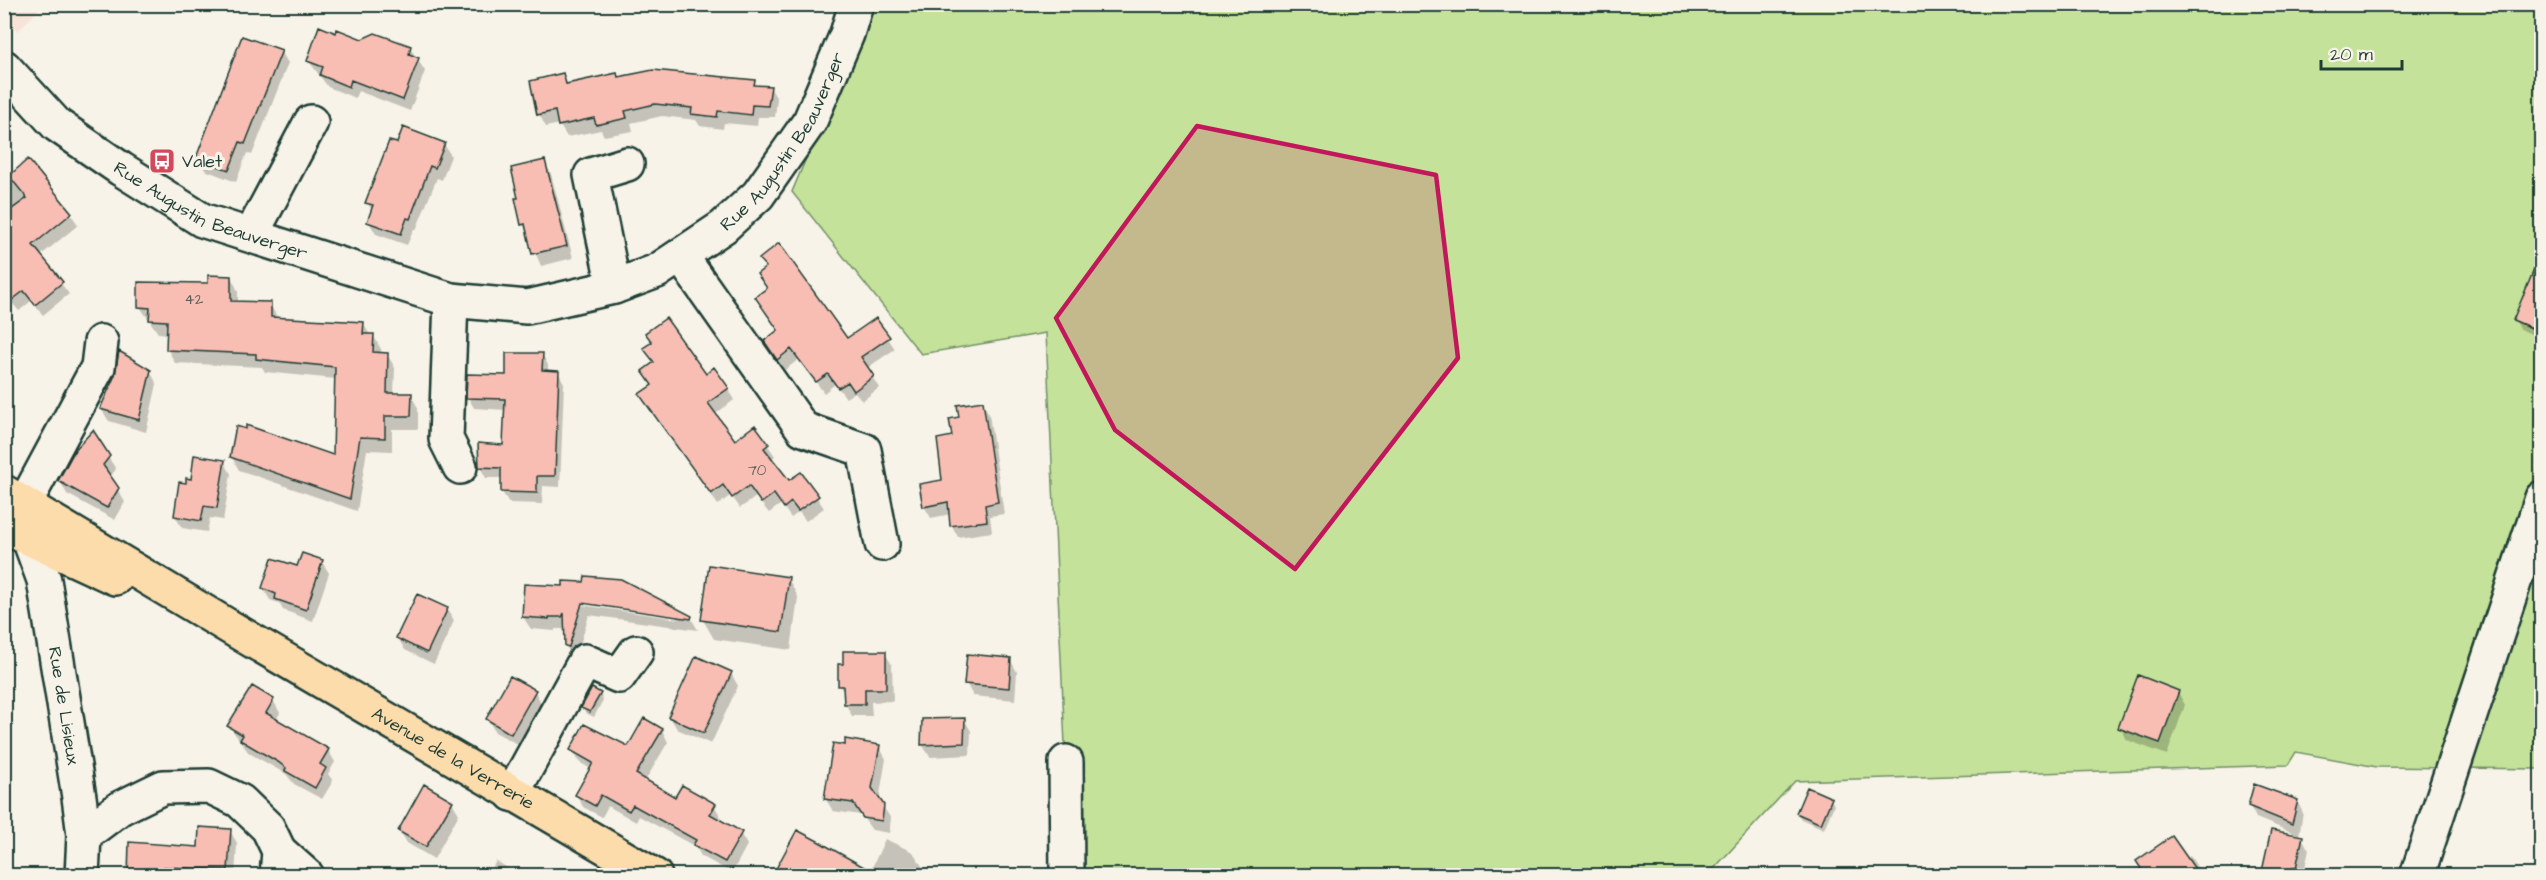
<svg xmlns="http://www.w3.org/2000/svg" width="2546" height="880" font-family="'Architects Daughter',sans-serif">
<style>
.built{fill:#f8e3d8}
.green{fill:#c5e29a;stroke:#729067;stroke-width:1.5}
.shadow{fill:#0003;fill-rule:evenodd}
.building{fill:#f9beb3;stroke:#1f3d34;stroke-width:1.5}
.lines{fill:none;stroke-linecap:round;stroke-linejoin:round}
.street-casing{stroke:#1f3d34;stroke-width:38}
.primary-casing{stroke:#1f3d34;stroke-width:38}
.street{stroke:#f7f3e8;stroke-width:33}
.primary{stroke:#fddcac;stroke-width:33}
.marked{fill:#c2185b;fill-opacity:0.2;stroke:#c2185b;stroke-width:4.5;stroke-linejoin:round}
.labels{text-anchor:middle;stroke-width:6;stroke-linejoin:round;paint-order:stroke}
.number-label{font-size:15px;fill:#565d54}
.street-label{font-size:18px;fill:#1f3d34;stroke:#f7f3e8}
.poi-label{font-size:18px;fill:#1f3d34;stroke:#f7f3e8;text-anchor:start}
</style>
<rect width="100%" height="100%" fill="#f7f3e8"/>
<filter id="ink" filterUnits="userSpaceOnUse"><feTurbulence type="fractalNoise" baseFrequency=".0167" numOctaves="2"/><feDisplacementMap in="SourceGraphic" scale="12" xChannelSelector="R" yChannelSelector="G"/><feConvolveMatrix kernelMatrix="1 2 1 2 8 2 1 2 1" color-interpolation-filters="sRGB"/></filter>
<g filter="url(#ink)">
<path class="built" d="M4,5l1,-1 38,1 -25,26 -13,-17z"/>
<path class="green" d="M870,5h1671v764l-164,-2 -81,-15 -8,13 -493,16 -87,94h-637l-25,-542 -125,21 -129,-162z"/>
<path class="shadow" d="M337,35l73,13 15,23 -15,40 -52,-20 -3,7 -27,-11 -20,-27z
M281,51l7,12 -36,92 -5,-2 -11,29 -31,-12 -7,-12z
M563,75l5,10 50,-7 136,3 3,5 13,1 7,12 -2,18h-17l-1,9 -33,-3 -1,6 -23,-3 -4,-6 -34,-4 -31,7 2,8 -29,5 -3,-6 -34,7 -8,-13 -13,3 -7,-13z
M444,144l7,12 -9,24 -5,-2 -21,52 -2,-1 -7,16 -31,-11 -7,-12 4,-10 -6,-10z
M28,162l43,52 7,11 -38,31 29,38 -26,21 -12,-14 -12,10 -15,-18v-112z
M544,162l7,12 22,84 -32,8 -18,-42 -3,-25z
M761,259l86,81 29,-20 19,29 -28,19 12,20 -17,13 -7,-9 -9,6 -11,-14 -11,9 -25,-34 -14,11 -13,-18 7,-21 -22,-33 11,-9 -2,-20z
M231,277l7,14v12l32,1 8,15 85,4 7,12h3l8,14v5h6l8,14 -1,26 17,1 7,13v21h-26v22l-25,-1 -10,61 -118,-41 -8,-14 103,1 2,-78 -71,-7 -3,-5 -87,-4 -7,-13v-16l-10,-1 -18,-26z
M2533,277l9,2v60l-22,-10 -5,-9z
M645,348l83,41 6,11 -20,15 20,27 21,-15 20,29 -4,3 18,23 12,-8 23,34 -18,13 -7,-9 -8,6 -10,-14 -12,9 -13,-16 -16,11 -9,-13 -13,10 -77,-111 12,-8 2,-23z
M542,354l6,11v7h10l6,11 -4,104 -17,-1 -1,18 -33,-1 -7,-11 1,-14h-17l-6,-11 24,-21 2,-36 -32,-2 -6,-11 39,-20z
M150,371l7,13 -11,48 -37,-11 -8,-12z
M982,402l7,12 15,100 -14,2 2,16 -34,5 -6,-11 -1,-12 -20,4 -7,-12 20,-25 9,-43 7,-20z
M2542,402v19l-6,-10z
M108,457l8,12 -6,8 15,25 -10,18 -48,-26 -7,-13z
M224,461l7,13 -8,46 -13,-2 -3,14 -25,-4 -7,-12 12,-32z
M322,562l7,11 -16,48 -30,-11 -4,-7 -9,-3 -7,-12 35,-20z
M788,578l10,19 -7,53 -77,-11 -11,-19z
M565,588l126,30 7,12 -109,-15 -13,43h-3l-7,-12v-17h-11v2l-24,-2 -8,-12zM575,601l100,14 4,4 -105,-15z
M447,609l7,12 -20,43 -29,-14 -7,-12z
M885,653l7,12 1,36 -22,1 1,14h-20l-7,-13v-8l-5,-9z
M1010,659l7,13 -2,28 -42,-4 -7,-13z
M731,673l7,13 -27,58 -34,-15 -7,-12z
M535,692l7,12 -23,41 -24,-13 -7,-13z
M2178,692l7,13 -18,50 -40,-15 -7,-13z
M600,694l3,6 -9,17 -8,-4 -4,-5z
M273,700l7,13 -4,7 52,30 7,12 -7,12 5,7 -11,18 -28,-15 -8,-10 -37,-21 -20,-27z
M964,719l7,12 -1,24 -40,2 -8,-13z
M662,730l6,12 -23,39 31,18 38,6 7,12 -2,4 21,12 7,12 -15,28 -31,-17 -5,-9 -57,-31 -3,6 -28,-16 -6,11 -19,-10 -6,-12 14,-26 -12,-7 -7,-12 56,-2z
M879,746l7,13 -7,41 12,19 -2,14 -17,-3 -11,-15 -28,-4 -8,-13z
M1831,799l3,6 -10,24 -23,-10 -4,-6z
M2297,801l6,12 -4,22 -43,-17 -6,-12z
M452,802l7,12 -25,45 -27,-16 -7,-12z
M230,831l7,12 -2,33h-106l70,-28z
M2302,838l7,12 -6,26h-40z
M885,839l28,13 9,14 -4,10h-140l92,-4z
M2190,856l13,20h-57l40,-17z
M496,861l25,15h-33z"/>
<path class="building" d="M319,26l17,7 1,-4 25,10 13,-6 36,13 -2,8 10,4 -16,42 -52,-20 -2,7 -29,-12 3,-8 -16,-6z
M242,36l40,14 -37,94 -5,-2 -11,28 -33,-12z
M653,70l102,10 -1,5 17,1 -3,20 -16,-1 -1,10 -33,-4 -1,6 -26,-3 1,-6 -37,-4 -30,7 2,7 -31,7 -2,-7 -36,8 -3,-15 -18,4 -7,-34 33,-8 3,11 51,-11 1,4z
M403,127l42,16 -10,25 -5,-2 -20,53 -3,-1 -6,16 -34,-12 6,-17 -8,-2 24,-62 8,2z
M28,159l44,54 -39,32 30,37 -28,23 -11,-14 -20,15v-91l23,-17 -18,-22z
M545,160l22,86 -35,8 -7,-30 -4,1 -6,-27h3l-7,-30z
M779,243l68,95 29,-20 14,19 -29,20 13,19 -20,15 -6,-9 -10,6 -10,-14 -12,8 -25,-33 -14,11 -13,-19 14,-11 -23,-33 12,-9 -10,-14 9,-7 -7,-8z
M2541,253v79l-28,-12z
M208,275l23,1v25l40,1v15l93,5 -1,12h11l-1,18 15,1 -1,40h25l-1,23h-26v22l-25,-1 -10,62 -120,-42 6,-31 10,3v-4l87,30 2,-88 -79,-8v-5l-90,-4 1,-29 -18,-1 1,-12 -12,-1v-25l70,1z
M666,318l40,56 8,-7 15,21 -21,15 27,37 20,-15 14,19 -5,4 25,32 12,-8 18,24 -21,15 -7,-9 -7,6 -10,-14 -13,9 -12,-17 -17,12 -9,-13 -12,9 -72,-100 13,-9 -10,-14 12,-9 -11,-14 9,-6 -7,-9z
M119,351l32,19 -12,50 -39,-11 15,-34z
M506,353h37l-1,17 17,1 -4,105h-18v17l-36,-1v-24l-22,-1 -1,-24 25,2 2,-46 -39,-1 1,-24 39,1z
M983,401l15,101 -13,3 2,16 -37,5 -2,-24 -25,5 -4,-23 23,-4 -5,-41 15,-3 -3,-17 10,-2 -2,-12z
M93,430l17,26 -7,9 16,23 -12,20 -49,-27 17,-31z
M194,455l31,5 -8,48 -13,-2 -3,15 -27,-5 5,-34 7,1v-5l5,1z
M302,553l21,7 -17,50 -31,-11 1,-5 -14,-6 10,-30 25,8z
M709,565l80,12 -8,55 -80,-12z
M585,576l36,3 71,37 -1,3 -109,-16 -13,44 -4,-1 -1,-33 -2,4h-13v2l-27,-2 2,-33 39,2v-5l21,1z
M417,594l31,14 -21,45 -31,-15z
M843,651h43v38h-21v15h-21l-1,-18h-5v-22h5z
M967,654l44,4 -2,30 -45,-4z
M696,656l36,16 -28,61 -36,-16z
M2138,675l41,16 -19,52 -42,-15z
M510,676l26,14 -25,44 -25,-15z
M252,686l22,13 -8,14 63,36 -9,15 6,4 -11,20 -30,-17 1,-3 -8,-6 -38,-22 3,-5 -16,-9z
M592,688l9,5 -11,19 -9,-4z
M644,718l19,11 -27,45 39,23 7,-12 34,19 -6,10 32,18 -17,30 -32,-17 3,-5 -63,-35 -4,6 -28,-16 -6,11 -20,-11 18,-32 -23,-13 14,-26 44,22z
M965,718l-1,25 -43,2 1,-26z
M845,739l35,6 -8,43 12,17 -2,16 -19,-3 -10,-15 -29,-4 9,-56 12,2z
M424,784l29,17 -27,46 -28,-16z
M2254,784l44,16 -6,24 -44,-18z
M1807,787l25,11 -11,26 -25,-11z
M199,827l32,2 -3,41 -64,-3 -1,9h-35l1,-34 69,5z
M797,830l19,10 64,36h-108z
M2271,830l32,6 -7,32h-4l-1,8h-30z
M2172,836l28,40h-54l-10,-15z"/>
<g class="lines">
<defs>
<g id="street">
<path id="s1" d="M4,67l53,58 64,44 81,51 249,80 76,7 87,-20 43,-16 66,-44 35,-32 52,-74 37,-87 9,-30"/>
<path d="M256,237l3,-17 52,-98"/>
<path d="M681,256l122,173 61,21 18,94"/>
<path d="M614,287l-23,-112 36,-11"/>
<path d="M451,300l-5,139 14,28"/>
<path d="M25,503l73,-136 3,-25"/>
<path id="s2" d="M29,539l15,41 35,217 5,38 -2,41"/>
<path d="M1066,762l1,114"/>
<path d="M512,794l73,-133 34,15 17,-24"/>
<path d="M84,835l36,-27 43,-21 46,-1 31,15 28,27 11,23 -2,25"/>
<path d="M279,851l28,25"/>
<path d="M2417,876l125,-378"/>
</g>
<g id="primary">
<path id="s3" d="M4,492l249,149 402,235"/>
<path d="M4,527l111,51"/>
</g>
</defs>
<use href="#street" class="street-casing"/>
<use href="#primary" class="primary-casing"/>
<use href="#street" class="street"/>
<use href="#primary" class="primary"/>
</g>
</g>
<path class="marked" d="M1197,126l239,49 22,183 -163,211 -180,-139 -59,-112z"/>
<defs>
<symbol id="bus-square" viewBox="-11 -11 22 22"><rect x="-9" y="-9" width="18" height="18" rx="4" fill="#d1495b" stroke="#f7f3e8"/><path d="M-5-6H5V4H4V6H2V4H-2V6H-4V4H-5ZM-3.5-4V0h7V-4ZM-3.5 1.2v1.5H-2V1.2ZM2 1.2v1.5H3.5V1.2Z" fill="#fff"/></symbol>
</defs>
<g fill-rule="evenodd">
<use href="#bus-square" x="147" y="146" width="30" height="30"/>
</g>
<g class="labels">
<g class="number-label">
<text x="194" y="304">42</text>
<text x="757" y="475">70</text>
</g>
<g class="street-label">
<text dy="6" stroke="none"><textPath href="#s1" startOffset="910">Rue Augustin Beauverger</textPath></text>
<text dy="6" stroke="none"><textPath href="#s1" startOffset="256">Rue Augustin Beauverger</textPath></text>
<text dy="6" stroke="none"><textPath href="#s2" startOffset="171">Rue de Lisieux</textPath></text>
<text dy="6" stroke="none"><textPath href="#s3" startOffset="522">Avenue de la Verrerie</textPath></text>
</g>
<g class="poi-label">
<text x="182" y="167">Valet</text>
</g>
</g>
<rect width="2546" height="880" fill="none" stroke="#f7f3e8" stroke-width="24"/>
<rect x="12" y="12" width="2522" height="856" fill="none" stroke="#1f3d34" stroke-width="2" filter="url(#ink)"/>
<path d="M2321 60v9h81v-9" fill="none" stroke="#1f3d34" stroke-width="3"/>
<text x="2330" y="60" font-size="18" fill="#1f3d34" stroke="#f7f3e8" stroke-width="4.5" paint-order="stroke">20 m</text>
</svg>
